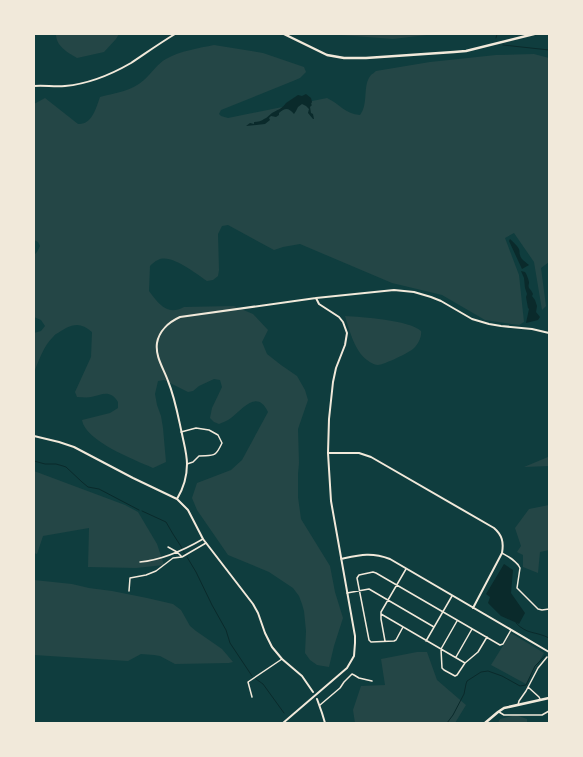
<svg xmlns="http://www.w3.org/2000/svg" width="583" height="757" font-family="Commissioner,sans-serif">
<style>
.green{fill:#244646}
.water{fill:#0a2a2b}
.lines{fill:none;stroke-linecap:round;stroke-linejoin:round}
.stream{stroke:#0a2a2b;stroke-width:1}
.minor{stroke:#f1e9da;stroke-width:1.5}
.tertiary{stroke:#f1e9da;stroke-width:2}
.secondary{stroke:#f1e9da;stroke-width:2.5}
</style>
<rect width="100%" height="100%" fill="#0f3d3e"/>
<path class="green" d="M56,34h63l-3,5 -12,13 -27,6c-10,-6 -21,-12 -21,-24z
M328,34h107l-42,5z
M214,45l49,8 41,14 2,5 -6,6 -7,3 -72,29 -2,4 2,2 7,2 99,-20c13,6 18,16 33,17 9,-11 2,-30 11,-40 1,-1 3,-2 5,-4l54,-9 66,-7 38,-1 15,4v204l-8,6 5,38 -4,4 -8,-48 -20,-29 -9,5 14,37 5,47 -5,3 -34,-5 -43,-25 -50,-12 -92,-39 -17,3 -9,3 -46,-25 -6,1 -4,8 1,36 -1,6 -5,4 -6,1c-11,-7 -36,-28 -49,-21 -3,1 -6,4 -8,6l-1,25c10,13 18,25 35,16l50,-1 19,8 15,16 -6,12 5,12 14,11 16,11 8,14 3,10 -10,29 1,34 -1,11v23l3,22 29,47 5,26 8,26 -9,28 -5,21 -12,-2 -7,-5 -5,-7 1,-22 -2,-20 -2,-7 -3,-8 -6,-8 -24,-16 -41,-17 -31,-45 -5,-12 5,-15 34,-13 11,-10 26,-48c-11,-23 -25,-3 -37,6 -4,3 -8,4 -12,6l-5,-2 -4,-4 2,-10 10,-21 -2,-7 -6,-1 -15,7 -6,5 -5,1 -24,-12 -6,1 -3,13 2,11 4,11 2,12 3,34 -13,6c-18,-8 -68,-27 -71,-48l28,-7 8,-5v-6c-8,-13 -16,-7 -27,-5 -4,1 -9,0 -14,0l-2,-5 16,-35 1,-25c-9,-8 -16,-9 -26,-4 -4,3 -10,5 -13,9 -9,8 -15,25 -19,36v-40l7,-2 4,-5 -4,-6 -7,-3v-62l3,-3 3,-6 -2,-4 -4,-2v-136l11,-6 33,26c14,1 18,-16 22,-27 15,-4 32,-6 44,-17 7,-6 14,-17 22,-21 14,-8 33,-11 48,-14z
M345,316c17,1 64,4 76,15 1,6 -3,13 -7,17 -3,4 -31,17 -36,17 -4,0 -8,-3 -11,-5 -12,-8 -18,-31 -22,-44z
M549,456v10l-25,1 24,-10z
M34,471l91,34 13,7 19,32 7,21 -28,3 -48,-1 1,-39 -46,8 -6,18 -3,-1z
M549,505v45l-9,2 -2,21 -15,-6v-12l-6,-3 4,-6 -6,-18 14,-19z
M34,580l38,4 17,4 23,3 35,7 26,6 8,6 9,16 6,5 26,18 11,13 -4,1 -54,1 -15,-8 -6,-1 -13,-1 -13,7 -94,-6z
M511,633l33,20 -18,31 -35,-19z
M417,652h10l10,28 29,25 -11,18h-100l-2,-13 8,-24 24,-1 -4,-26z
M516,715l11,4v4h-29l2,-4z"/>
<path class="water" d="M306,94l5,4 1,4 -1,2 1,1 -2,2 1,6 2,1 1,5h-1l-5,-6 1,-4 -3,-3 -4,-2 -4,3 -2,4 -2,3c-6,-7 -9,-6 -15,-1v2l-3,2 -5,-1 -2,2 1,2 -5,4 -19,2 4,-3 4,1v-2c4,0 8,-1 10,-3 3,-1 5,-4 8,-6 5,-3 10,-4 14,-10l12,-8 4,1z
M510,239c3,3 7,6 9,10 1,2 0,4 1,6 1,5 6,7 9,10l-7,4 -13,-28z
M521,271l4,1c2,3 3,6 4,10 0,3 -1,3 0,6 2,2 3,4 4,6l-1,2 3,4 2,6 -1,6 4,5 -2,3 -12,3 3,-14 -1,-1 -2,-11 1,-3 -2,-6 -1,-10z
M504,564l9,6 -2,23 14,20 -6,11 -18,-8 -13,-13 2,-6 -4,-3z"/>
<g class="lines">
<path class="stream" d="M496,38l1,-4
M503,45l46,5
M34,461l11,3h11l7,2 3,1 16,15 6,5 11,2 40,21
M142,511l24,11 7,12 9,14
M183,551l2,3
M187,557l9,15 16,33 14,25 4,13 22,33
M516,623c11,12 20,8 33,15
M256,679l7,5 21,29
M447,723l6,-8 11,-21 2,-10 1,-3 14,-9 7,-1 14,5 18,10 6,-1 9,-19 10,-10"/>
<path class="minor" d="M181,432l15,-4 13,2 9,5 4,8c-7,15 -8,12 -23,13l-6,6 -6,2
M168,547l9,5 5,5
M502,553c7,4 15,8 18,15l-3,20 21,21 4,1 7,-1
M140,562c22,-2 44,-12 63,-23
M406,569l-25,43v2l84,49 13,-11 9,-15
M129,591l1,-13 16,-3 10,-4 17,-13 9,-1 24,-14
M347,593l22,-4 65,38
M381,614v5l4,22
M457,621l-16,28 1,19 2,2 11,6 2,-1 8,-12
M403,627l-7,13 -2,1 -23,1 -2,-2 -12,-62 2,-3 14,-3 3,1 124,72 3,-1 8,-14
M426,641l26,-45
M456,657l16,-28
M528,687l11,10 1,2
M252,697l-4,-15 34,-23
M320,705l20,-17 4,-6 8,-8 2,1 5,3 13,3
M518,705l1,-4 7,-10 12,-23 9,-11
M499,712l5,3h38l7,-4"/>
<path class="tertiary" d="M34,86c10,-1 20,1 31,0 22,-2 47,-12 66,-23 15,-10 29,-20 44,-29
M34,436l25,6 15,5 59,31 44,21 11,11 15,29 50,65 5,9 7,20 7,14 10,12 20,17 11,16
M328,453h31l12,4 123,71c8,7 10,14 8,25l-29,55
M177,499c6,-10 10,-22 10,-35 0,-10 -3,-20 -5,-30 -4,-18 -7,-36 -14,-53 -4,-12 -13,-24 -11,-38 2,-12 12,-21 23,-26l136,-19 78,-8 20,2 17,5 10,4 31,18 17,5 12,2 31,3 17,4
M341,559c19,-4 30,-7 49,0l159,93
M317,699l5,14 3,10
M283,723l64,-55 7,-12 1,-13v-7l-24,-135 -3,-48 1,-34 4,-37 3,-14 9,-23 2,-12 -4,-11 -4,-5 -20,-13 -3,-6"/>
<path class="secondary" d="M284,34l43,21 17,3h22l88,-6 12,-1 68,-17
M485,723l13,-11 6,-4 45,-10"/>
</g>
<rect width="583" height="757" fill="none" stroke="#f1e9da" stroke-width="70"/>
</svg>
